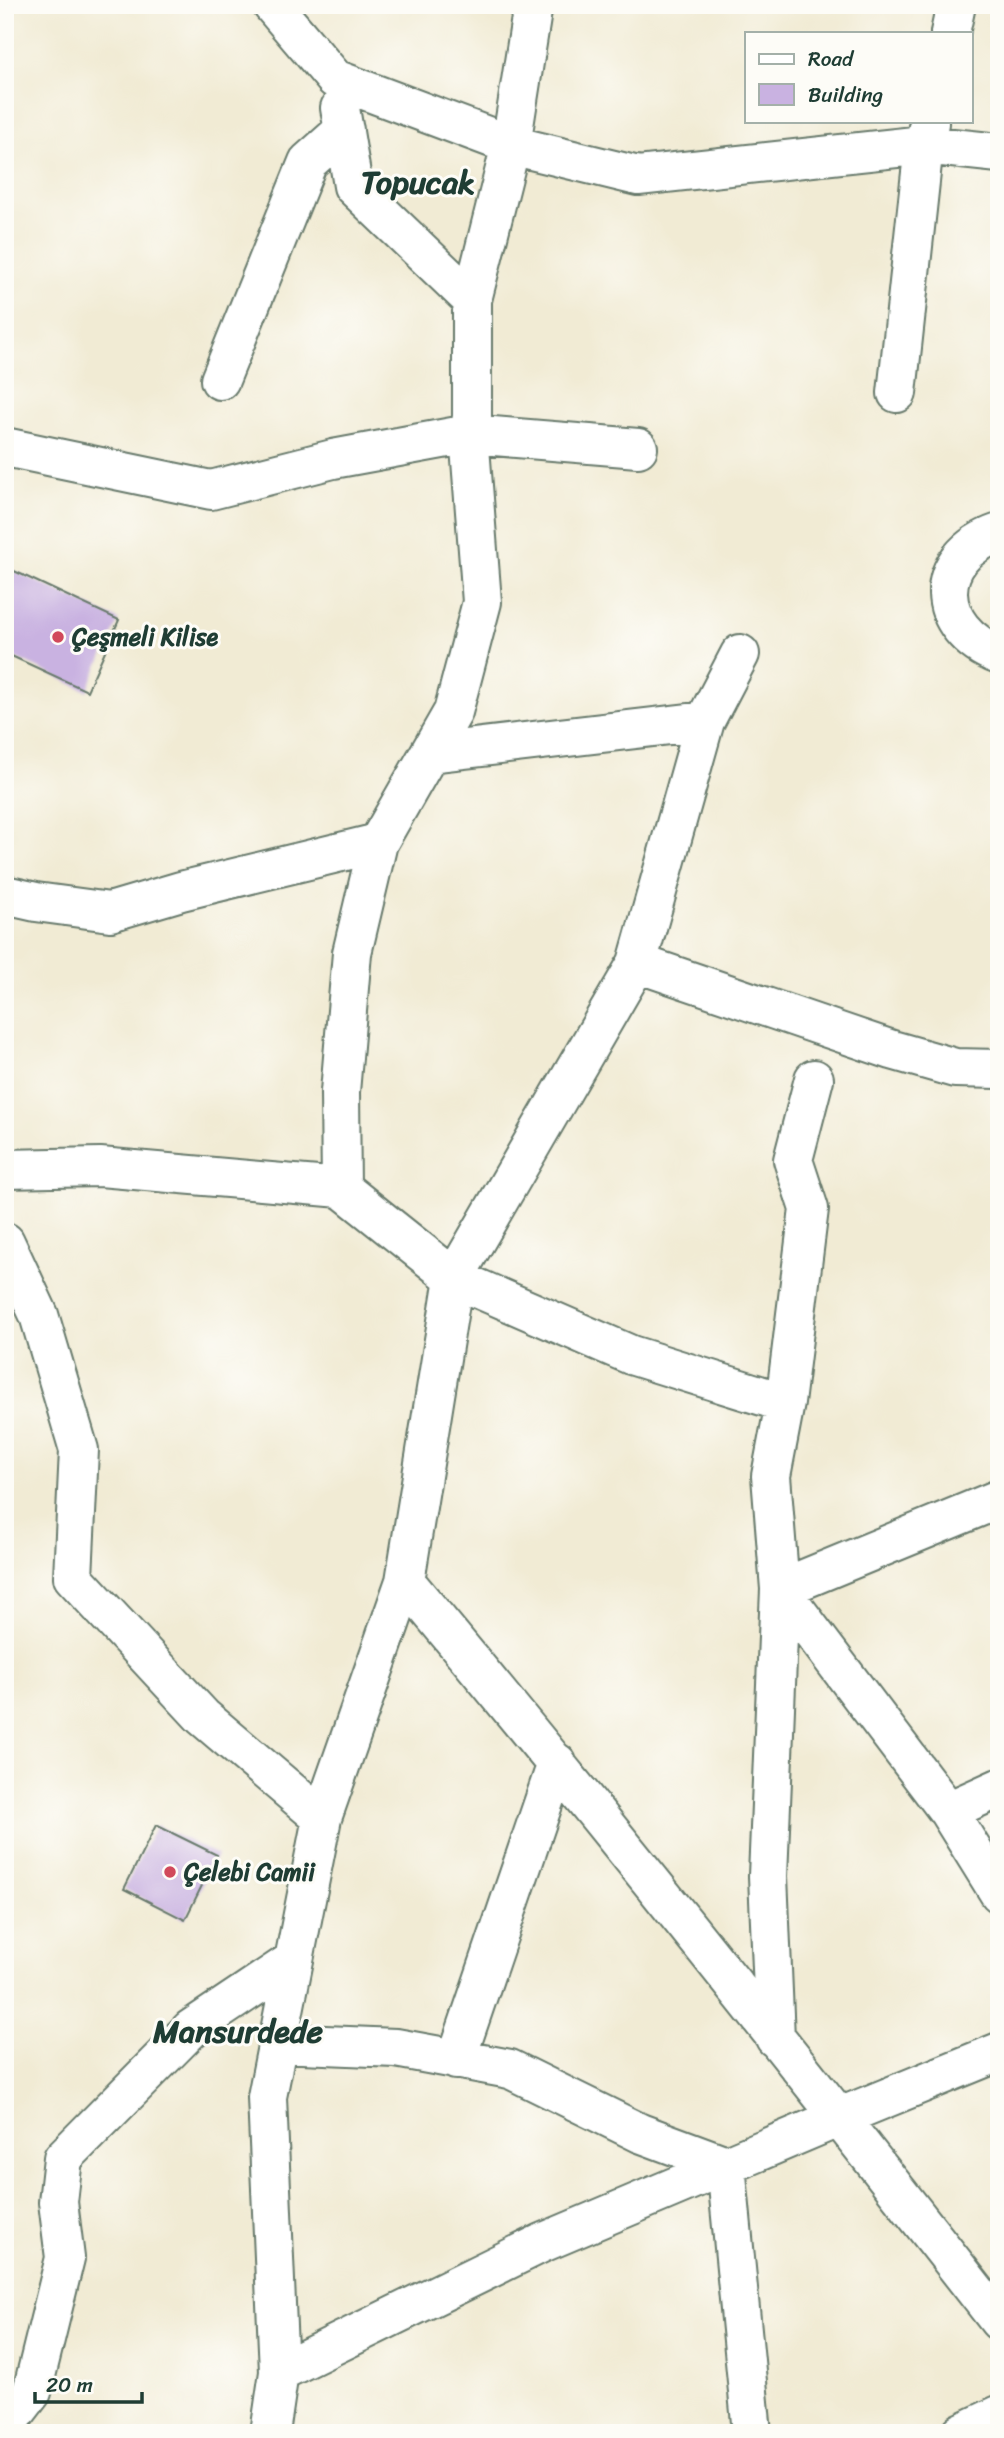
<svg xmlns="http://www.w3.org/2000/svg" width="1004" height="2438" font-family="Sriracha,sans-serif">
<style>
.building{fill:#c9b2e1}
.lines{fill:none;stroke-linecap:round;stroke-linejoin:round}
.minor-casing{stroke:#687a6c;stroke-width:42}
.minor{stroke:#fff;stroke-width:38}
.poi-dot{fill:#d1495b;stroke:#fdfcf7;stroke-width:2.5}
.labels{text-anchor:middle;stroke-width:6;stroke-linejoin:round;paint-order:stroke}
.poi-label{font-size:24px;font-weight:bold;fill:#1f3d34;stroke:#fdfcf7;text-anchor:start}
.district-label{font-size:32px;font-weight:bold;fill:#1f3d34;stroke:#fdfcf7}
</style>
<rect width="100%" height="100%" fill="#fdfcf7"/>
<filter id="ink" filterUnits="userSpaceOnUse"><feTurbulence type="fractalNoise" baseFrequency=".0143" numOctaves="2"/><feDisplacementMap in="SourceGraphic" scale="14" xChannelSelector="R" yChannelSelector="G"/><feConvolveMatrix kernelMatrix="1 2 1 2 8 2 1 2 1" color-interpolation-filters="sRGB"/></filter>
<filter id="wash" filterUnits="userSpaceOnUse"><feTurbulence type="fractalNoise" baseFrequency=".00686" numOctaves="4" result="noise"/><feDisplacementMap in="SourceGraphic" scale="28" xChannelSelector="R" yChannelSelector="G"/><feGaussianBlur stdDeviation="1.57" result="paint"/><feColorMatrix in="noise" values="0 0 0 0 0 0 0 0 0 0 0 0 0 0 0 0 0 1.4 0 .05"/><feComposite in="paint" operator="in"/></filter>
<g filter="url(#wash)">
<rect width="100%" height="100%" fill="#f1ebd4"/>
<g id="blocks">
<path class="building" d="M12,570l107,50 -32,71 -82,-38v-69z
M156,1825l61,30 -32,65 -61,-31z"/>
</g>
</g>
<g filter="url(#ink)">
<use href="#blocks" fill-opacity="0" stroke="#687a6c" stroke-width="2"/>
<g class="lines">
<defs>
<path id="minor" d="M272,5l63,74 176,66 127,31 286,-31 75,8
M950,33l6,-28
M340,108l13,78 119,114
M220,380l88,-218 36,-32
M897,393l27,-248 5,-22
M5,447l206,43 122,-31 136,-25 169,14
M999,533c-70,24 -66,96 0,122
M430,753l275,-32
M5,895l31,7 74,10 71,-21 197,-48
M637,963l255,87 63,18 44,1
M5,1169l95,-2 241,21 113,90 177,77 154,48 -14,73 9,113 -12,287 7,162
M341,1188l-1,-96 12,-139 26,-110 75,-131 29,-110 -13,-168 3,-17v-117l39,-155 22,-140
M5,1242l34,73 40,135 -6,127 130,140 119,101
M785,1403l24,-194 -16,-49 21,-81
M999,1499l-219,90 168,222 51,82
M405,1581c203,243 399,490 594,740
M948,1811l51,-23
M278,2043l118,5 114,21 130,64 86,32 26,268
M456,2060l101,-297
M279,2372l263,-129 298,-126 159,-65
M5,2427l27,-35 33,-134 -7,-56 5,-44 128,-129 103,-69
M270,2433l9,-61 -12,-275 55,-279 83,-237 49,-303 183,-315 68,-242 35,-67
M961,2433l38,-18"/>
</defs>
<use href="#minor" class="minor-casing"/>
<use href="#minor" class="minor"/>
</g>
</g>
<g class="poi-dot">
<circle cx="58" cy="637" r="7"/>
<circle cx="170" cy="1872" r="7"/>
</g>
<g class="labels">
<g class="poi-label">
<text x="72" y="645">Çeşmeli Kilise</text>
<text x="184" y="1880">Çelebi Camii</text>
</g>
<g class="district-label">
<text x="418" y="193">Topucak</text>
<text x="238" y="2042">Mansurdede</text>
</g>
</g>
<rect width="1004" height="2438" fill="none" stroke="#fdfcf7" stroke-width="28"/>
<rect x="745" y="32" width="228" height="91" fill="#fdfcf7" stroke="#a4b0a9" stroke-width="2"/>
<rect x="759" y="54" width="35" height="10" fill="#ffffff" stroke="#a4b0a9" stroke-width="2"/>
<text x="808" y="66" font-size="21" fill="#1f3d34">Road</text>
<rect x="759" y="84" width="35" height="21" fill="#c9b2e1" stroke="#a4b0a9" stroke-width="2"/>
<text x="808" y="102" font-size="21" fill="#1f3d34">Building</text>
<path d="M35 2392v10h107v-10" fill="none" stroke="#1f3d34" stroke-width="3.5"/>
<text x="46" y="2392" font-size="21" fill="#1f3d34" stroke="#fdfcf7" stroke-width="5" paint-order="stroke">20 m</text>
</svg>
